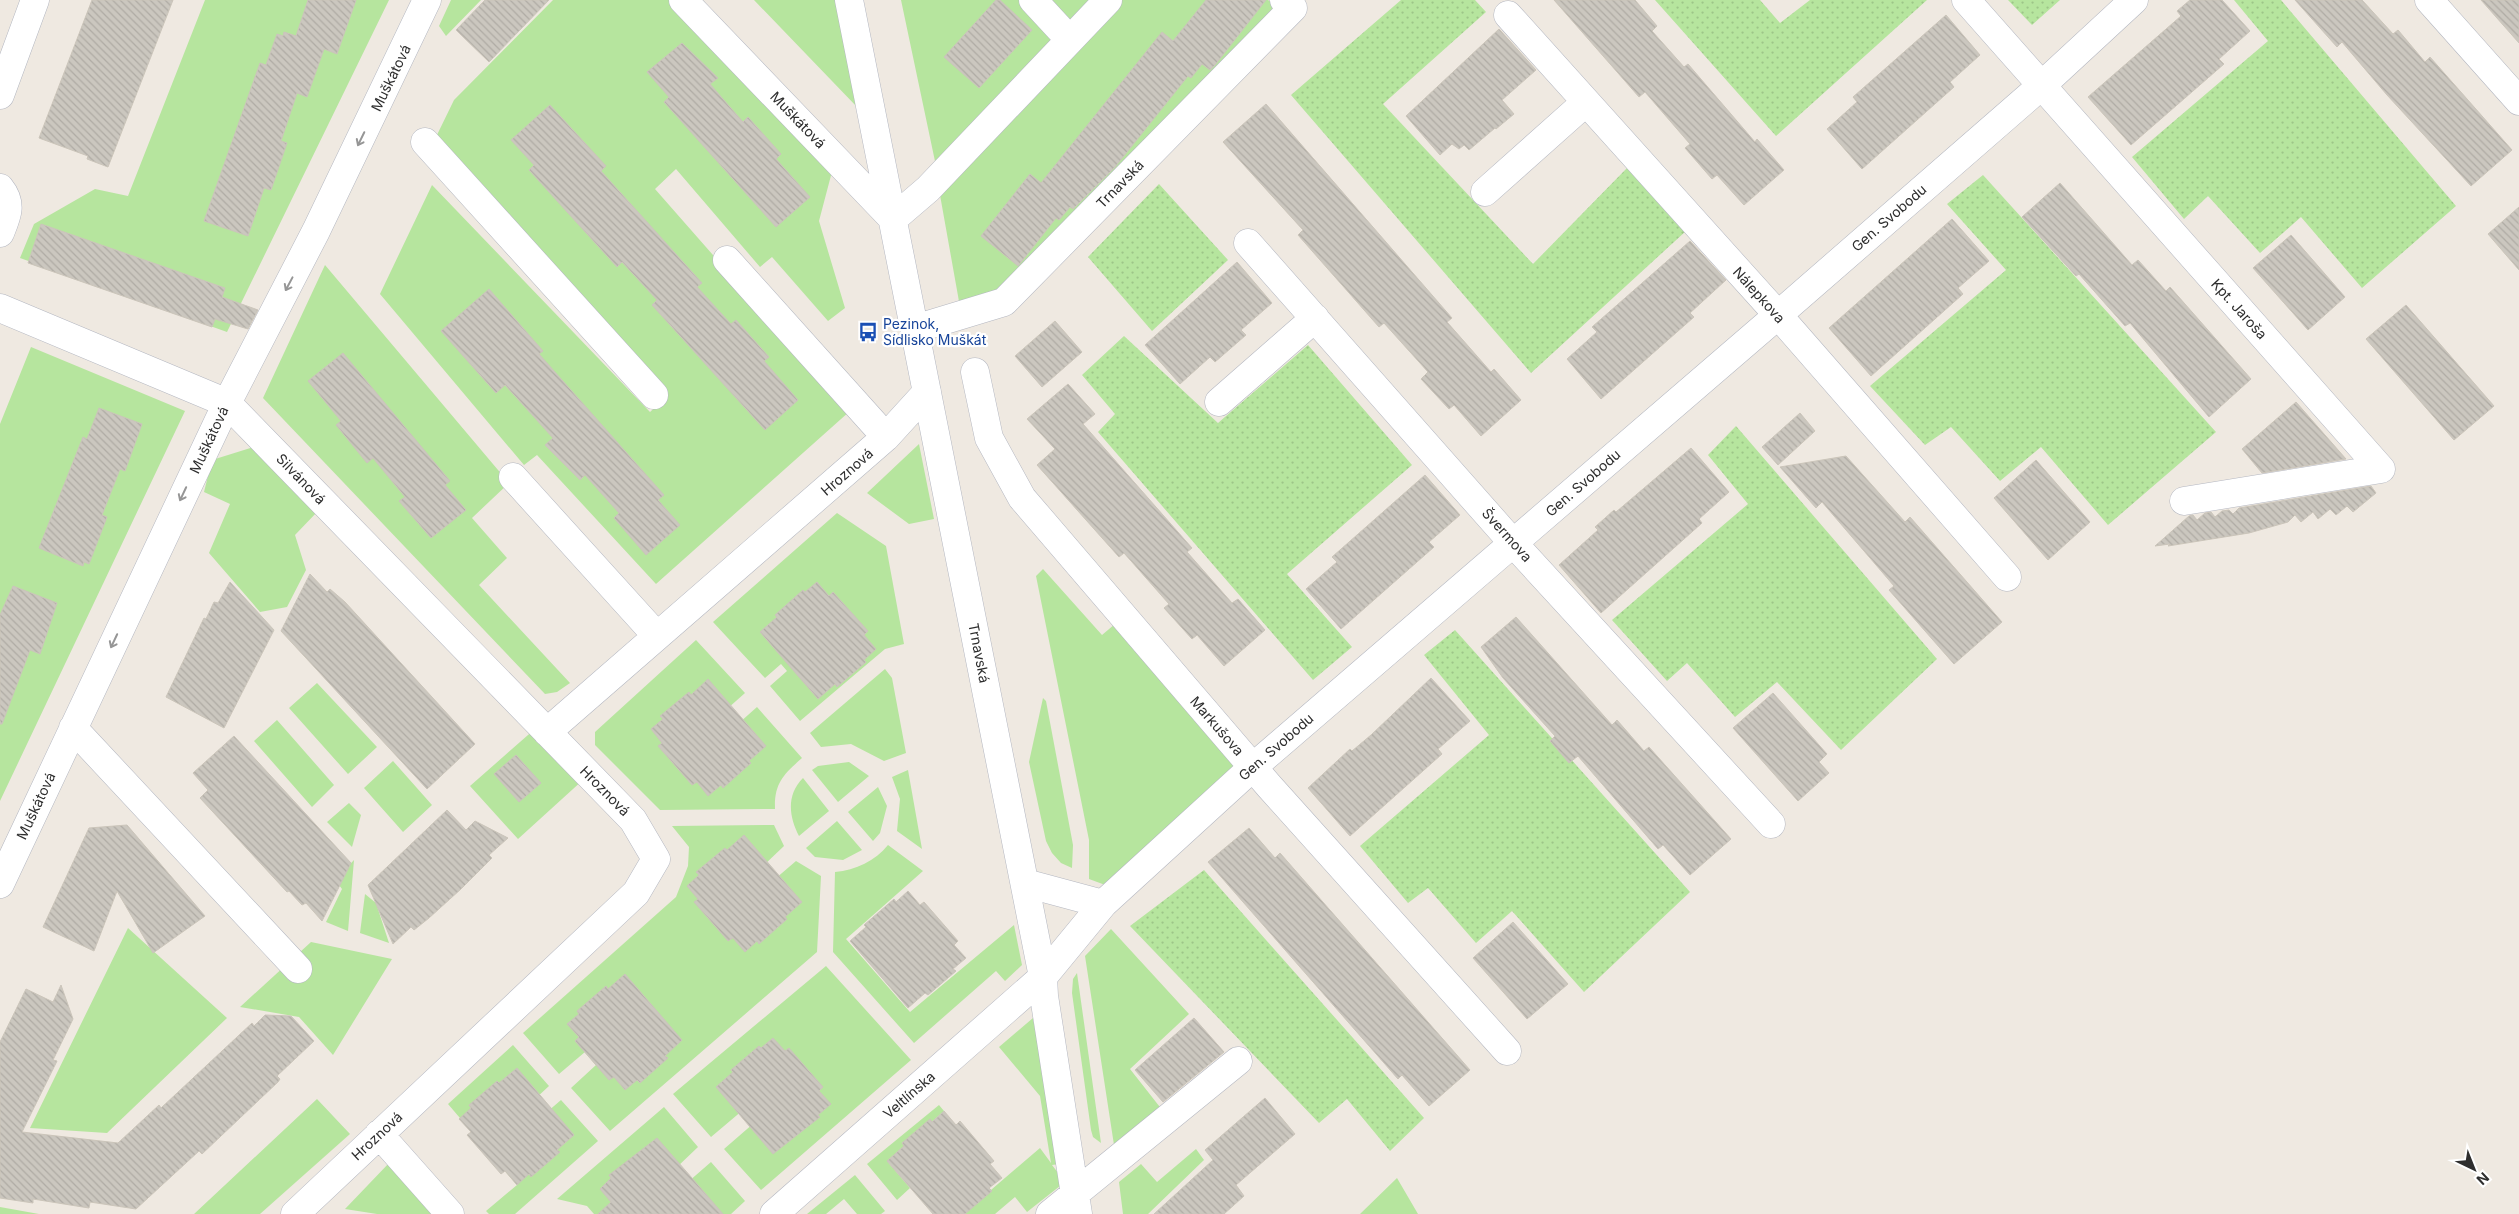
<svg xmlns="http://www.w3.org/2000/svg" width="2519" height="1214" font-family="Inter,sans-serif">
<style>
.grass{fill:#b6e59e}
.park{fill:url(#park-dots)}
.building{fill:url(#building-back-hatch);stroke:#cbc5ba}
.lines{fill:none;stroke-linecap:round;stroke-linejoin:round}
.minor-casing{stroke:#b4b7c1;stroke-width:29}
.minor{stroke:#fff;stroke-width:28}
.oneway{stroke:#969696}
.labels{text-anchor:middle;stroke-width:4.5;stroke-linejoin:round;paint-order:stroke}
.street-label{font-size:14px;fill:#2e2e2e;stroke:#fff}
.transit-label{font-size:14px;fill:#164399;stroke:#fff;text-anchor:start}
</style>
<defs>
<pattern id="park-dots" width="8" height="8" patternUnits="userSpaceOnUse" patternTransform="scale(1.25)"><rect width="8" height="8" fill="#b6e59e"/><path d="M2 2h.1M6 6h.1" fill="none" stroke="#9dc588" stroke-width="1.8" stroke-linecap="round"/></pattern>
<pattern id="building-back-hatch" width="6" height="6" patternUnits="userSpaceOnUse" patternTransform="scale(1.25)"><rect width="6" height="6" fill="#cbc7bf"/><path d="M-1 5l2 2M0 0l6 6M5-1l2 2" fill="none" stroke="#afaba4"/></pattern>
</defs>
<rect width="100%" height="100%" fill="#efe9e1"/>
<path class="grass" d="M205,0h184l-162,332 -207,-74 14,-34 61,-35 33,7z
M451,0h30l-35,36 -7,-10z
M553,0h120l161,164 -15,57 26,87 -17,13 -56,-64 -12,10 -84,-98 -21,20 195,222 -194,173 -119,-129 -13,10 -144,-171 52,-109 218,227 16,-15 -230,-260 18,-37z
M754,0h86l17,107z
M901,0h189l-154,166z
M1122,0h146l13,10 -279,283 -42,14 -20,-112z
M325,265l184,218 -37,35 35,40 -28,27 91,98 -13,9 -12,2 -282,-296z
M31,347l154,64 -185,390v-377z
M919,444l15,75 -25,5 -42,-31z
M257,446l61,65 -23,24 11,35 -19,37 -27,5 -51,-59 21,-49 -26,-12 8,-32z
M837,513l49,33 18,98 -19,5 -85,72 -30,-35 17,-15 -6,-7 -16,14 -52,-56z
M1043,569l59,66 13,-11 124,142 -131,120 -19,-7v-39l-53,-264z
M696,640l49,53 -18,16 12,14 18,-16 45,51c-18,16 -28,25 -27,51l-115,1 -65,-65v-13z
M885,669l7,9 14,75 -22,8 -33,-17 -30,3 -11,-14z
M317,683l60,64 -29,27 -59,-66z
M1043,698l3,3 27,144 -1,23 -11,-5 -9,-10 -6,-12 -17,-79z
M277,720l57,65 -22,22 -58,-66z
M536,728l48,51 -66,60 -48,-53z
M393,761l39,44 -29,27 -39,-44z
M849,762l20,14 -31,26 -26,-32 6,-4z
M908,770l14,79 -25,-18 3,-32 -8,-22z
M803,778l26,33 -30,25c-10,-19 -13,-41 4,-58z
M878,787l9,19 -7,27 -7,8 -25,-29z
M349,803l12,12 -9,32 -25,-25z
M837,821l25,29 -19,10 -28,-3 -9,-9z
M774,825l10,21 -21,20 12,13 21,-18 25,15 -4,76 -207,179 -39,-43 25,-23 -11,-13 -26,22 -36,-41 153,-136 12,-31 1,-19 -17,-21z
M888,845l35,26 -77,68 64,73 104,-87 8,40 -17,16 -9,-10 -82,72 -81,-91 2,-80c21,-2 40,-11 53,-27z
M354,860l-6,71 -22,-9 16,-33 -7,-9z
M365,894l11,9 13,40 -29,-10z
M128,928l99,90 -120,115 -77,-5z
M1111,929l78,85 -59,55 33,42 -49,34 -29,-189z
M311,942l81,17 -59,96 -34,-38 -59,-10z
M826,966l85,94 -150,130 -37,-41 30,-26 -11,-13 -32,27 -38,-43z
M1077,973l24,170 -8,-6 -2,-7 -19,-137 1,-14z
M1033,1018l26,146 -7,1 13,17 -38,30 -12,-15 -20,17h-32l77,-66 11,15 -11,-67 -41,-49z
M513,1045l36,41 -14,13 12,13 14,-12 37,41 -83,73h-26l-3,-3 31,-26 -69,-81z
M317,1099l33,35 -90,80h-66z
M939,1105l5,6 -57,50 23,27 -13,12 -30,-36z
M664,1107l34,40 -22,21 12,14 23,-20 34,39 -14,13h-137l-7,-8 -30,-7z
M1196,1149l8,11 -56,54h-25l-4,-32 22,-18 16,18z
M390,1162l46,52h-59l-32,-5z
M855,1175l30,36 -4,3h-24l-13,-15 -18,15h-19z
M1397,1178l21,36h-58z
M0,1207l39,7h-39z"/>
<path class="park" d="M1401,0h74l11,12 -103,92 150,160 94,-96 59,63 -155,142 -240,-278z
M1655,0h105l20,23 30,-23h117l-151,136z
M2008,0h52l-28,25z
M2234,0h47l175,206 -94,82 -61,-71 -41,36 -52,-57 -24,23 -52,-62 136,-116z
M1983,175l233,257 -108,93 -67,-78 -41,34 -49,-54 -26,18 -55,-59 136,-116 -59,-66z
M1159,184l69,76 -76,71 -64,-74z
M1124,336l94,87 90,-78 104,120 -125,109 65,73 -39,33 -215,-248 17,-18 -33,-39z
M1736,426l201,233 -96,91 -64,-68 -42,35 -48,-54 -20,18 -55,-61 136,-116 -40,-49z
M1455,630l235,262 -106,100 -72,-81 -36,32 -48,-55 -20,15 -48,-57 129,-111 -65,-80z
M1204,870l220,248 -34,33 -43,-52 -28,24 -189,-197z"/>
<path class="building" d="M92,0h81l-65,167 -21,-8 1,-3 -49,-18z
M308,0h48l-19,54 -13,-5 -17,48 -10,-4 -16,48 6,2 -16,47 -7,-2 -16,48 -44,-15 56,-158 6,2 11,-31 6,2 1,-4 12,4z
M485,0h64l-60,62 -33,-32z
M996,0h4l32,30 -53,58 -35,-31z
M1206,0h60l-51,65 -5,5 -8,-6 -11,14 -3,-2 -73,91 -42,42 -3,-2 -11,13 -3,-2 -38,48 -37,-30 49,-62 11,9 121,-151 11,9z
M1554,0h81l22,26 -5,5 32,36 4,-3 67,78 2,-3 27,31 -40,35 -27,-30 -5,4 -27,-31 5,-4 -45,-52 -6,5z
M2190,0h32l28,31 -31,28 5,5 -93,81 -43,-48 93,-81 -4,-5z
M2295,0h67l31,34 5,-4 27,32 5,-5 82,93 -41,36 -84,-91 -45,-53 -5,5z
M2481,0h38v43z
M1946,15l34,40 -30,27 4,5 -92,82 -35,-40 30,-27 -4,-5z
M1499,29l37,41 -34,30 12,14 -18,15 -1,-1 -26,22 -5,-5 -5,4 -7,-5 -12,11 -34,-39z
M682,43l36,35 -8,6 33,38 5,-5 33,37 -5,5 34,38 -34,30 -112,-125 5,-5 -22,-25z
M1266,104l186,214 -5,4 44,50 3,-3 27,31 -40,36 -27,-31 -5,4 -28,-30 7,-7 -44,-49 -5,4 -81,-92 5,-5 -80,-88z
M550,105l56,61 -5,5 101,112 -5,4 34,37 5,-4 33,37 -5,4 34,39 -33,30 -113,-125 5,-5 -35,-38 -5,5 -88,-97 5,-5 -23,-25z
M2060,183l72,82 6,-5 28,31 4,-4 81,92 -42,38 -79,-94 -5,3 -46,-52 -3,2 -54,-59z
M2519,207v63l-31,-36z
M1952,219l37,42 -31,27 5,6 -92,82 -42,-48z
M41,224l184,64 -3,9 36,13 -10,19 -33,-10 -3,8 -184,-64z
M2291,235l54,62 -37,33 -55,-62z
M1690,241l36,39 -36,33 4,4 -93,82 -34,-40 30,-27 -5,-5z
M1237,262l35,41 -31,27 5,5 -31,27 -5,-5 -30,27 -35,-39z
M489,289l54,62 -4,3 125,141 -6,5 22,25 -34,30 -32,-37 5,-5 -34,-38 -5,5 -35,-35 8,-7 -48,-53 -9,8 -55,-62z
M2406,305l88,101 -40,34 -88,-101z
M1055,321l27,31 -40,35 -27,-31z
M343,353l107,128 -5,4 21,25 -35,28 -32,-37 6,-4 -32,-39 -6,5 -31,-38 5,-4 -33,-40z
M1068,384l27,30 -12,10 109,124 -5,4 45,51 6,-4 27,31 -41,36 -27,-31 -5,4 -28,-31 5,-4 -45,-51 -5,4 -82,-92 18,-16 -28,-30z
M2296,402l50,57 -84,14 -20,-24z
M99,408l43,16 -17,47 -5,-2 -18,46 5,2 -18,47 -5,-2 -1,4 -44,-18 44,-111 4,2z
M1800,413l15,18 -37,34 -16,-18z
M1691,448l38,44 -30,27 3,4 -101,90 -42,-48 39,-35 -3,-3 19,-17 2,2z
M1846,456l59,66 5,-5 92,105 -48,42 -65,-74 5,-4 -72,-84 -6,6 -36,-41z
M2036,460l54,62 -42,38 -54,-62z
M1425,475l35,40 -31,27 5,5 -93,82 -35,-40 31,-27 -5,-5z
M2371,486l5,7 -23,19 -6,-6 -11,9 -6,-6 -12,10 -5,-7 -12,10 -6,-7 -7,7 -39,11 -81,13 2,-2 -15,2 34,-30 4,-1 4,5 8,-7 6,-1 4,5 7,-6 7,-1 4,4 6,-6z
M310,574l17,18 3,-3 15,13 130,142 -48,45 -146,-158z
M230,582l44,48 -50,98 -58,-31 38,-79 2,1 8,-17 4,1z
M817,582l12,14 4,-4 35,39 -4,4 12,14 -12,11 2,2 -29,25 -2,-3 -17,15 -58,-67 17,-15 -2,-2 28,-25 2,2z
M13,586l44,17 -17,51 -10,-4 -28,74h-2v-109z
M1516,617l96,108 5,-5 27,31 5,-4 82,92 -41,36 -27,-30 -5,4 -80,-93 -9,7 -19,-22 5,-5 -52,-58 -22,-31z
M1431,678l39,43 -32,28 4,5 -92,82 -42,-48 42,-39 2,2 19,-16z
M708,679l58,67 -17,15 2,2 -28,25 -2,-3 -13,11 -11,-14 -5,3 -34,-39 4,-3 -11,-14 12,-10 -3,-3 29,-24 2,3z
M1773,693l54,61 -8,8 10,11 -31,28 -65,-73z
M234,736l117,127 -29,58 -16,-18 -4,2 -13,-14 -2,1 -87,-94 8,-8 -15,-17z
M516,755l25,28 -22,19 -25,-28z
M447,810l19,20 9,-9 33,17 -19,17 3,3 -31,31 -32,29 -15,12 -3,-3 -18,17 -25,-59z
M127,825l78,91 -52,37 -36,-62 -23,60 -51,-24 46,-99z
M1249,828l26,30 5,-5 190,217 -41,36 -27,-31 -4,4 -190,-217z
M744,835l58,67 -17,15 2,2 -28,25 -2,-3 -12,11 -12,-14 -5,3 -34,-39 4,-3 -11,-13 12,-11 -3,-3 29,-24 2,2z
M908,891l12,14 4,-3 34,39 -4,4 12,13 -13,11 3,2 -28,24 -3,-2 -17,15 -58,-67 16,-14 -2,-2 30,-26 2,3z
M1513,922l55,62 -41,35 -54,-61z
M625,974l57,66 -17,16 3,2 -28,25 -3,-3 -12,10 -11,-13 -5,3 -34,-39 4,-4 -12,-13 12,-10 -2,-3 29,-25 2,3z
M61,985l12,34 -20,41 4,1 -35,71 96,11 41,-38 2,3 91,-85 2,3 11,-11 26,1 23,25 -37,35 3,3 -2,3 -76,72 -3,-3 -63,58 -46,-7 -1,6 -56,-9v4l-33,-5v-156l26,-53 27,13z
M1194,1018l30,34 -61,50 -28,-32z
M773,1038l12,13 4,-3 34,39 -4,4 12,13 -13,11 2,2 -47,37 -57,-67 17,-15 -2,-2 28,-24 2,2z
M517,1068l57,67 -17,15 3,2 -29,25 -2,-3 -12,11 -12,-14 -4,3 -34,-39 4,-3 -12,-13 12,-11 -2,-3 28,-24 2,2z
M1265,1098l30,36 -59,51 8,11 -20,18h-70l59,-54 -8,-10z
M944,1111l12,14 4,-4 34,40 -4,3 12,14 -13,10 3,3 -27,23h-32l-46,-53 17,-15 -2,-3 28,-24 2,3z
M657,1138l35,40 31,36h-125l13,-12 -11,-13 11,-11 -2,-3z"/>
<g class="lines">
<defs>
<path id="minor" d="M683,0l210,219 35,-30 180,-189
M849,0l194,977 1,19 34,218
M1033,0l37,40
M1966,0l415,469 -197,32
M2429,0l90,101
M1508,15l270,300 229,262
M0,95l35,-95
M425,142l229,253
M0,188c13,16 7,28 0,45
M1485,192l101,-90
M1248,243l265,300 258,281
M727,260l159,177
M0,308l227,95 406,417 23,39 -20,34 -341,321
M915,329l89,-27 289,-294 -9,-8
M975,372l14,66 33,60 247,288 238,265
M1219,402l96,-84
M513,477l144,159
M73,728l225,241
M547,732l339,-295 41,-45
M1025,883l78,21
M0,884l227,-481 89,-172 111,-231
M379,1134l71,80
M774,1214l269,-237 60,-73 150,-137 525,-452 263,-229 93,-86
M1050,1214l188,-153"/>
</defs>
<use href="#minor" class="minor-casing"/>
<use href="#minor" class="minor"/>
</g>
<defs><path id="oneway-shaft" d="M-6 0H5M1.5-3L5.5 0L1.5 3" fill="none" stroke-width="1.6" stroke-linecap="round" stroke-linejoin="round" transform="scale(1.25)"/></defs>
<g class="oneway">
<use href="#oneway-shaft" transform="translate(361 139) rotate(116)"/>
<use href="#oneway-shaft" transform="translate(289 284) rotate(118)"/>
<use href="#oneway-shaft" transform="translate(183 494) rotate(115)"/>
<use href="#oneway-shaft" transform="translate(114 641) rotate(115)"/>
</g>
<defs>
<symbol id="bus-bare" viewBox="-9 -9 18 18"><path d="M-5-6H5V4H4V6H2V4H-2V6H-4V4H-5ZM-3.5-4V0h7V-4ZM-3.5 1.2v1.5H-2V1.2ZM2 1.2v1.5H3.5V1.2Z" fill="#1a4fb4" stroke="#fff" stroke-width="2.5" paint-order="stroke"/></symbol>
</defs>
<g fill-rule="evenodd">
<use href="#bus-bare" x="854" y="318" width="28" height="28"/>
</g>
<g class="labels">
<g class="street-label">
<text transform="translate(391 78) rotate(-64)" y="5">Muškátová</text>
<text transform="translate(798 120) rotate(46)" y="5">Muškátová</text>
<text transform="translate(1120 184) rotate(-46)" y="5">Trnavská</text>
<text transform="translate(1889 218) rotate(-41)" y="5">Gen. Svobodu</text>
<text transform="translate(1759 295) rotate(48)" y="5">Nálepkova</text>
<text transform="translate(2239 309) rotate(48)" y="5">Kpt. Jaroša</text>
<text transform="translate(209 440) rotate(-65)" y="5">Muškátová</text>
<text transform="translate(847 472) rotate(-41)" y="5">Hroznová</text>
<text transform="translate(301 479) rotate(46)" y="5">Silvánová</text>
<text transform="translate(1583 483) rotate(-41)" y="5">Gen. Svobodu</text>
<text transform="translate(1507 535) rotate(48)" y="5">Švermova</text>
<text transform="translate(979 653) rotate(79)" y="5">Trnavská</text>
<text transform="translate(1217 726) rotate(49)" y="5">Markušova</text>
<text transform="translate(1276 747) rotate(-41)" y="5">Gen. Svobodu</text>
<text transform="translate(605 791) rotate(45)" y="5">Hroznová</text>
<text transform="translate(36 806) rotate(-65)" y="5">Muškátová</text>
<text transform="translate(909 1095) rotate(-41)" y="5">Veltlínska</text>
<text transform="translate(377 1136) rotate(-43)" y="5">Hroznová</text>
</g>
<g class="transit-label">
<text x="883" y="329">Pezinok,<tspan x="883" dy="16">Sídlisko Muškát</tspan></text>
</g>
</g>
<g transform="translate(2474 1169) rotate(137)" stroke="#ffffff" stroke-width="4" paint-order="stroke">
<path d="M0-4L9 19L0 12L-9 19Z" fill="#2e2e2e"/>
<text y="-8" font-size="14" font-weight="bold" text-anchor="middle" fill="#2e2e2e">N</text>
</g>
</svg>
